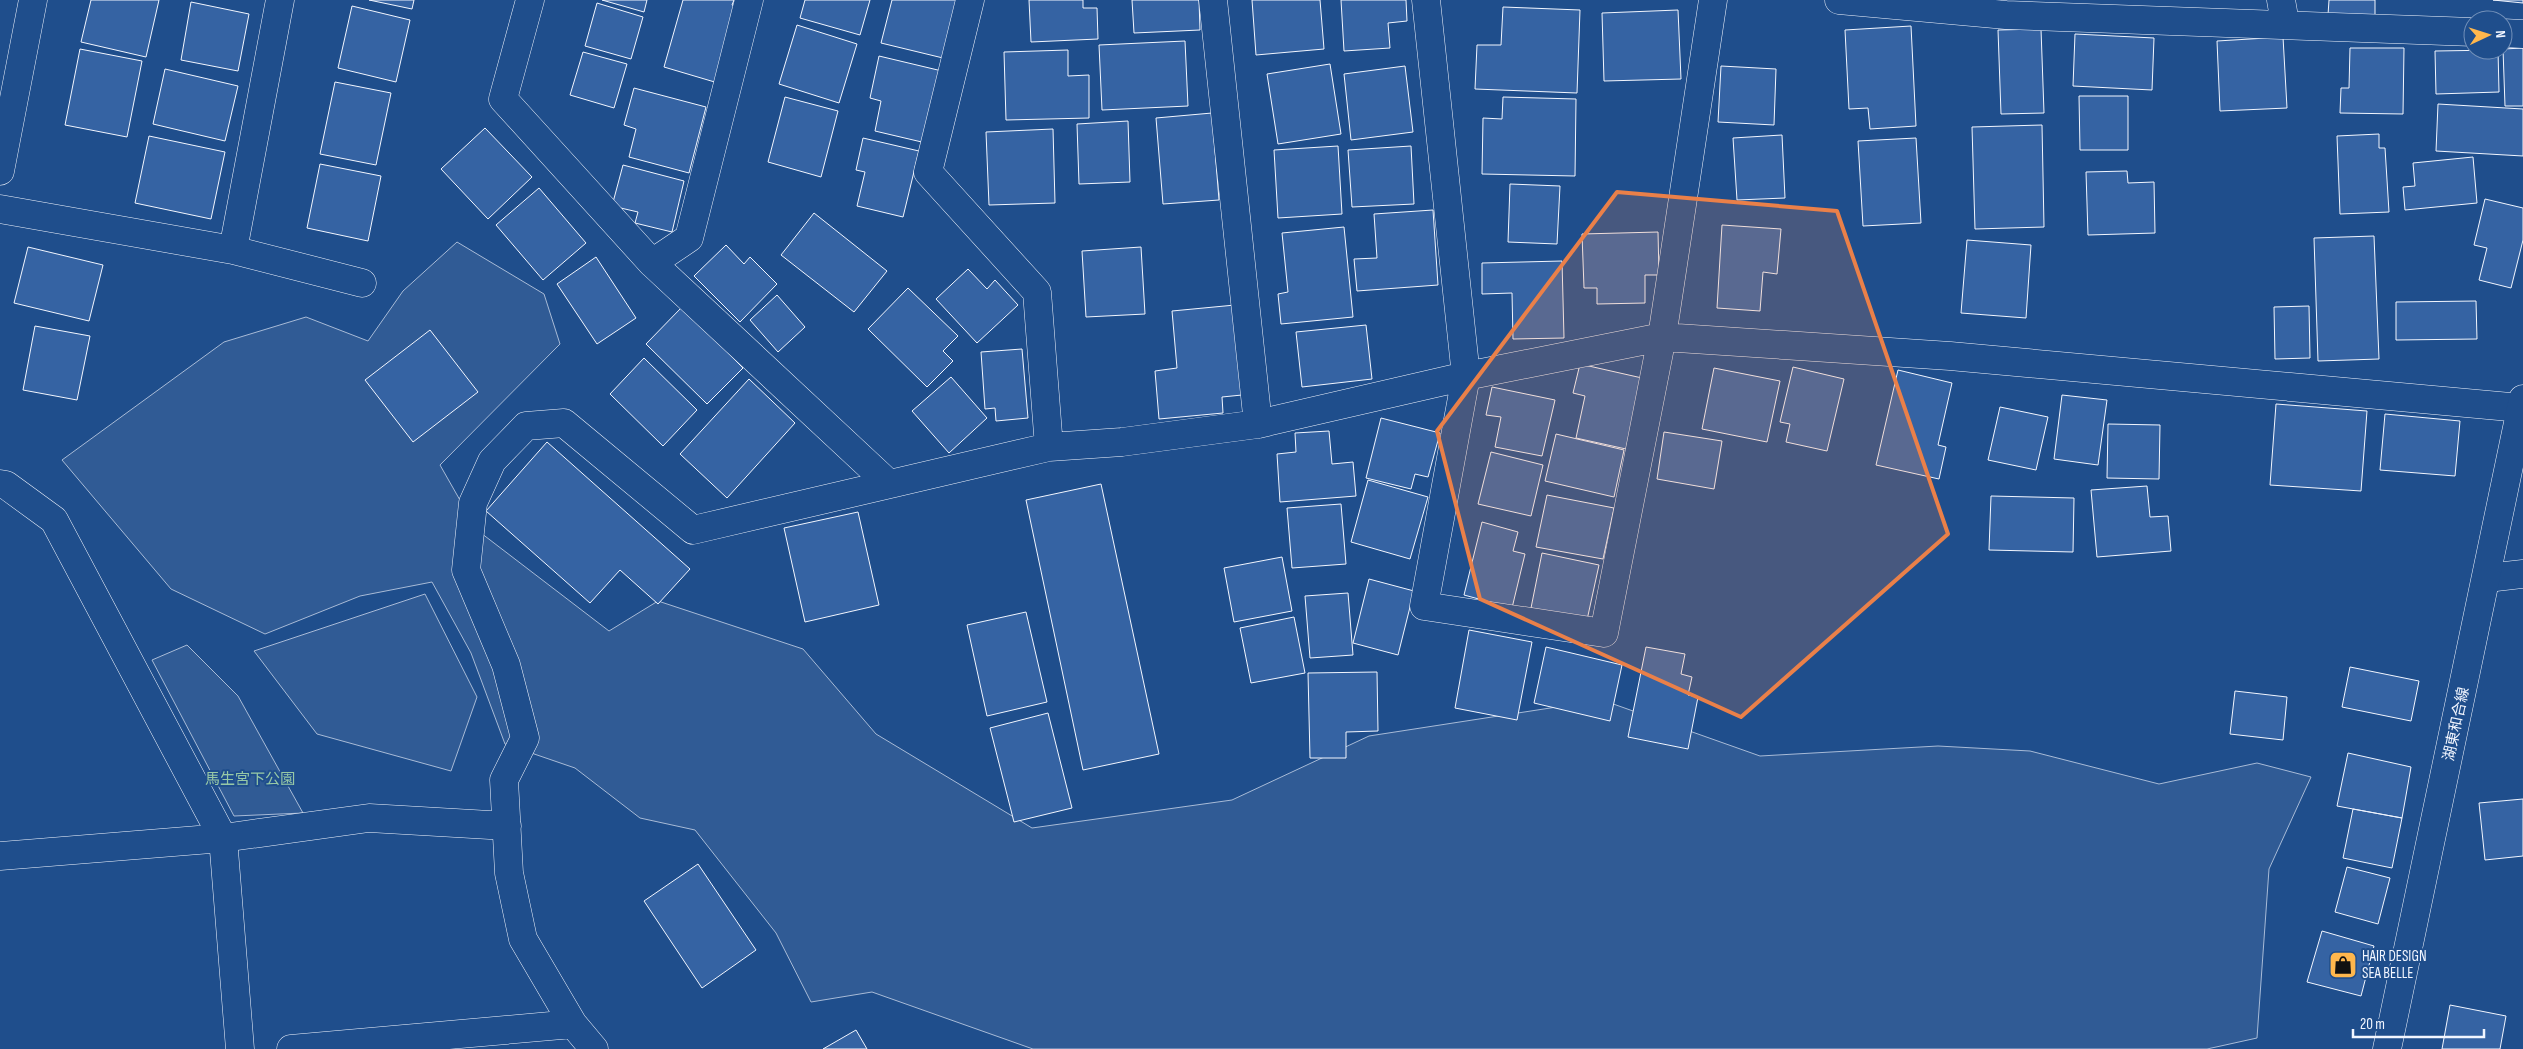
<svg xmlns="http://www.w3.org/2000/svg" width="2523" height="1049" font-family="'Sofia Sans Condensed','Noto Sans JP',sans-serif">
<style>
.built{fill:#305b95;stroke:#a8bbd7}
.building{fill:#3563a3;stroke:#f2f6ff}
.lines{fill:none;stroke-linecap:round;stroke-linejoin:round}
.minor-casing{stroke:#f2f6ff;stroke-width:29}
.tertiary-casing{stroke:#f2f6ff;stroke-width:29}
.secondary-casing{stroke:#f2f6ff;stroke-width:29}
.minor{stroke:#1f4e8c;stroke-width:28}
.tertiary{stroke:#1f4e8c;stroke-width:28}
.secondary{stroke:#1f4e8c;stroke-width:28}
.marked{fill:#ea8049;fill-opacity:0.2;stroke:#ea8049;stroke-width:4;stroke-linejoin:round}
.labels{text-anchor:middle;stroke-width:4;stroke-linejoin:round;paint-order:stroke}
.street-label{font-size:15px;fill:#f2f6ff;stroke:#1f4e8c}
.park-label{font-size:15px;fill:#97c8a6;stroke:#1f4e8c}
.poi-label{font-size:15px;fill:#f2f6ff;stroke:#1f4e8c;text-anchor:start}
</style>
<rect width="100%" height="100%" fill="#1f4e8c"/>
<path class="built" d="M457,242l87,52 16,50 -120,121 37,65 132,101 49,-30 145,48 73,85 156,94 200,-28 137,-64 233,-36 158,56 178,-10 92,5 129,33 98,-21 54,14 -42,92 -12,169 -50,11h-1174l-161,-57 -61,10 -35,-69 -81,-103 -55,-12 -65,-50 -70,-24 -34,-91 -39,-71 -72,14 -95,38 -94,-45 -109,-129 162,-118 82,-25 62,24 35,-50z
M425,594l52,103 -26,74 -134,-37 -63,-83z
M187,645l51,51 65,117 -69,3 -82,-156z"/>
<path class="building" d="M91,0h68l-13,57 -65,-15z
M369,0h45l-2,9z
M602,0h45l-3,12z
M683,0h51l-2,5 8,3 -22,75 -54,-16z
M805,0h65l-10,35 -60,-17z
M892,0h66l-15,58 -62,-15z
M1029,0h54v8h14l1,31 -67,3z
M1132,0h67l1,30 -66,3z
M1252,0h68l4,49 -68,6z
M1341,0h65l1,21 -19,2 2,25 -46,3z
M2329,0h46v16l-47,-1z
M2493,0h30v3z
M191,2l58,12 -11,57 -57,-11z
M597,3l46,14 -12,42 -46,-13z
M352,6l58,14 -14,62 -58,-14z
M1503,7l77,3 -3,83 -102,-4 2,-44h24z
M1678,10l3,69 -77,2 -2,-68z
M797,25l60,19 -18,59 -60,-19z
M1911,26l5,100 -46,3 -2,-21 -19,1 -4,-79z
M2041,29l3,84 -43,1 -3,-84z
M2075,34l79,4 -2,52 -79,-4z
M2283,37l4,71 -67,3 -3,-70z
M1185,41l3,65 -86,4 -3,-65z
M2350,48h54l-1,66 -63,-1 1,-25h8z
M2523,48v58h-18l-2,-57z
M80,49l62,12 -15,76 -62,-12z
M1068,50v26l21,-1v43l-83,2 -2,-68z
M2498,50l1,42 -63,2 -1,-43z
M583,52l44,12 -13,44 -44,-13z
M879,56l63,15 -16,72 -51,-12 6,-30 -11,-3z
M1330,64l11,70 -63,10 -11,-70z
M1405,66l8,66 -62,8 -7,-66z
M1721,66l55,3 -2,56 -56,-3z
M165,69l73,17 -13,55 -72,-17z
M335,82l56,11 -15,72 -56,-11z
M634,88l72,19 -17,66 -60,-16 7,-28 -12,-4z
M2079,96h49v54h-48z
M785,97l53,14 -17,66 -53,-15z
M1503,97l73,2 -1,77 -93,-2 1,-56 19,1z
M2438,104l85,5v47l-87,-5z
M1212,113l7,87 -56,4 -7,-86z
M1128,121l2,61 -51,2 -2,-60z
M2042,125l2,102 -69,2 -3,-102z
M485,128l47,49 -44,42 -47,-50z
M1053,129l2,74 -66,2 -3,-73z
M2379,134v14h6l4,64 -49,2 -3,-78z
M1782,135l3,63 -48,2 -4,-62z
M149,136l76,16 -14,67 -76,-16z
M863,138l56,13 -16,66 -46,-11 8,-34 -9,-2z
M1916,138l5,85 -58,3 -5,-85z
M1338,146l4,68 -64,4 -4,-68z
M1411,146l3,58 -62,3 -4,-57z
M2473,157l4,46 -72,7 -2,-23 12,-1 -2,-23z
M320,164l61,12 -13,65 -61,-13z
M623,165l61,16 -12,51 -37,-9 3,-11 -26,-6z
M2127,171l1,12 26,-1 1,51 -67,2 -2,-63z
M1510,184l50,2 -3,58 -49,-2z
M539,188l47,55 -43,37 -47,-55z
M2485,199l38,9v32l-12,48 -32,-8 8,-32 -13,-3z
M1433,210l5,75 -81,6 -3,-32 23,-1 -3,-44z
M814,213l73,58 -33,41 -73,-57z
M1722,225l59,4 -4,45 -14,-2 -3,39 -43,-3z
M1344,227l9,90 -72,7 -3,-30 10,-2 -6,-59z
M1658,232l1,43h-14v28l-48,1v-16h-13l-2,-54z
M2374,236l5,123 -61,2 -4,-123z
M1967,240l64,5 -5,73 -65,-5z
M726,245l18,19 6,-7 27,27 -37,38 -46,-46z
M28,247l75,18 -14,56 -75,-18z
M1141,247l4,67 -59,3 -4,-66z
M596,257l40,61 -39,26 -40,-60z
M1562,261l2,77 -51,1 -1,-46 -30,1v-31z
M968,269l19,20 8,-9 23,25 -41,38 -41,-44z
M908,288l50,48 -15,15 10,10 -26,26 -59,-58z
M777,295l28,32 -27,25 -28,-32z
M2476,301l1,38 -81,1v-38z
M1235,305l7,90 -20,2 1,16 -64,6 -4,-48 22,-3 -5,-57z
M2309,306l1,52 -35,1 -1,-52z
M682,307l61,61 -36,36 -61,-60z
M1366,325l6,54 -70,8 -6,-55z
M35,326l55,10 -13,64 -54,-10z
M430,330l48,62 -65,50 -48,-62z
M1022,349l6,69 -32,3 -1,-13 -10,1 -4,-57z
M644,358l53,52 -34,36 -53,-52z
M1580,364l62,14 -16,71 -50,-11 9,-42 -12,-3z
M1793,367l51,12 -17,72 -41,-9 4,-18 -10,-2z
M1714,368l66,13 -13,61 -65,-13z
M1898,370l54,13 -14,62 8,2 -7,32 -63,-14z
M951,377l36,41 -38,35 -37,-42z
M749,379l46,44 -68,75 -47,-44z
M1492,387l63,13 -13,56 -47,-9 6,-30 -15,-2z
M2062,395l45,5 -9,65 -44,-6z
M2276,404l91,7 -6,80 -91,-6z
M2000,407l48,10 -12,53 -48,-10z
M2385,414l75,7 -5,55 -75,-6z
M1381,418l59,15 -12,44 -13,-3 -4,15 -45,-11z
M2108,424l52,1 -1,54 -52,-1z
M1329,431l3,33 21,-2 3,34 -76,6 -3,-48 19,-2 -1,-19z
M1664,432l58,9 -8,48 -57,-10z
M1556,434l68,16 -10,47 -69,-16z
M547,442l143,127 -32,35 -38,-34 -30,33 -104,-92z
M1491,452l52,13 -12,51 -53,-12z
M1368,480l60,17 -18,62 -59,-17z
M1101,484l58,270 -76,16 -57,-270z
M2147,486l3,31 18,-1 3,35 -74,6 -6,-67z
M1547,495l67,13 -11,51 -67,-12z
M1991,496l83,2 -1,54 -84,-2z
M1341,504l5,60 -54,4 -5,-60z
M858,512l21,93 -74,17 -21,-94z
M1482,522l36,10 -5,19 12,3 -13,54 -48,-13z
M1542,553l57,12 -12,55 -56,-12z
M1282,557l10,54 -58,11 -10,-54z
M1369,579l45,12 -16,64 -45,-12z
M1348,593l5,62 -43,3 -5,-62z
M1026,612l21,90 -60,14 -20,-91z
M1294,617l11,56 -54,10 -11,-55z
M1469,630l63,12 -15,78 -62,-12z
M1546,647l76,18 -12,56 -76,-18z
M1646,647l39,7 -4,20 11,3 -4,18 10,2 -10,52 -60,-12z
M2350,667l69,14 -8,40 -69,-14z
M1377,672l1,59 -32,1v26h-36l-2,-85z
M2235,691l52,6 -4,43 -53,-6z
M1048,713l24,95 -58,14 -24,-94z
M2348,753l63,14 -9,51 -65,-12z
M2523,799v57l-38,4 -6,-57z
M2353,809l49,9 -10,50 -49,-10z
M698,864l58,86 -54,38 -58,-87z
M2347,867l43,11 -12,46 -43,-12z
M2322,931l52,15 -13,50 -54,-14z
M2450,1005l56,11 -6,33h-58z
M856,1030l11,19h-44z"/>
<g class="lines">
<defs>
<path id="minor" d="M530,0l-27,99 149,164
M749,0l-60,238 -37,25 237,221
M970,0l-42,172 109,120 12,155
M1213,0l45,424
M1426,0l40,376 -42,230 180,27 58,-296 51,-337
M1839,0l167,15 467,17
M2281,0l4,23
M2503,33l20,1
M0,171l33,-171
M0,209l233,41 47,-250
M233,250l129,33
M0,484l6,1 48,35 169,318 17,211
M0,856l223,-18 146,-20 138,8
M291,1049l282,-25
M594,1049l-21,-25 -50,-85 -14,-66 -5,-93 21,-42 -19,-73 -40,-95 7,-67 19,-42 34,-35 38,-3 129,107 356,-83 73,-5 136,-18 208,-48 196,-39 288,19 571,52"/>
<path id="tertiary" d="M2487,578l36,-4"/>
<path id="secondary" d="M2387,1049l136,-650"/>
</defs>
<use href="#minor" class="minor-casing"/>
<use href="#tertiary" class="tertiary-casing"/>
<use href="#secondary" class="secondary-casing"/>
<use href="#minor" class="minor"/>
<use href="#tertiary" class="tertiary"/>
<use href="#secondary" class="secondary"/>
</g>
<path class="marked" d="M1617,192l220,19 111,323 -207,183 -261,-118 -43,-168z"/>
<defs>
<symbol id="shop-square" viewBox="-11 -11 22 22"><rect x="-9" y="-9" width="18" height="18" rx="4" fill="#ffb74d" stroke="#1f4e8c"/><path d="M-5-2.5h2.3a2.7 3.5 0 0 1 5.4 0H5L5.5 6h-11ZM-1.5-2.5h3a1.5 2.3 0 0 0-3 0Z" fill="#111"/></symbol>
</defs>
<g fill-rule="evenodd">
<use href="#shop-square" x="2327" y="949" width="32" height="32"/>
</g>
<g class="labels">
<g class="street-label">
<text transform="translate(2456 724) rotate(-78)" y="5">湖東和合線</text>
</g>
<g class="park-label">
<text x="250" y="784">馬生宮下公園</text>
</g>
<g class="poi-label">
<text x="2362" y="961">HAIR DESIGN<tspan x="2362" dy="17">SEA BELLE</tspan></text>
</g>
</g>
<g transform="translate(2488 35) rotate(86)"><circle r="24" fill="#1f4e8c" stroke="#7391ba"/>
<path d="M0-4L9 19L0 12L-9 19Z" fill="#ffb74d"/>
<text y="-8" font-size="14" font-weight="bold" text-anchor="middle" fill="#f2f6ff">N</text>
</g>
<path d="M2353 1029v8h131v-8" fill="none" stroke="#f2f6ff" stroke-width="2.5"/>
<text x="2360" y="1029" font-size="15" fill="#f2f6ff" stroke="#1f4e8c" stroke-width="4" paint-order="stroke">20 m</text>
</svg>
